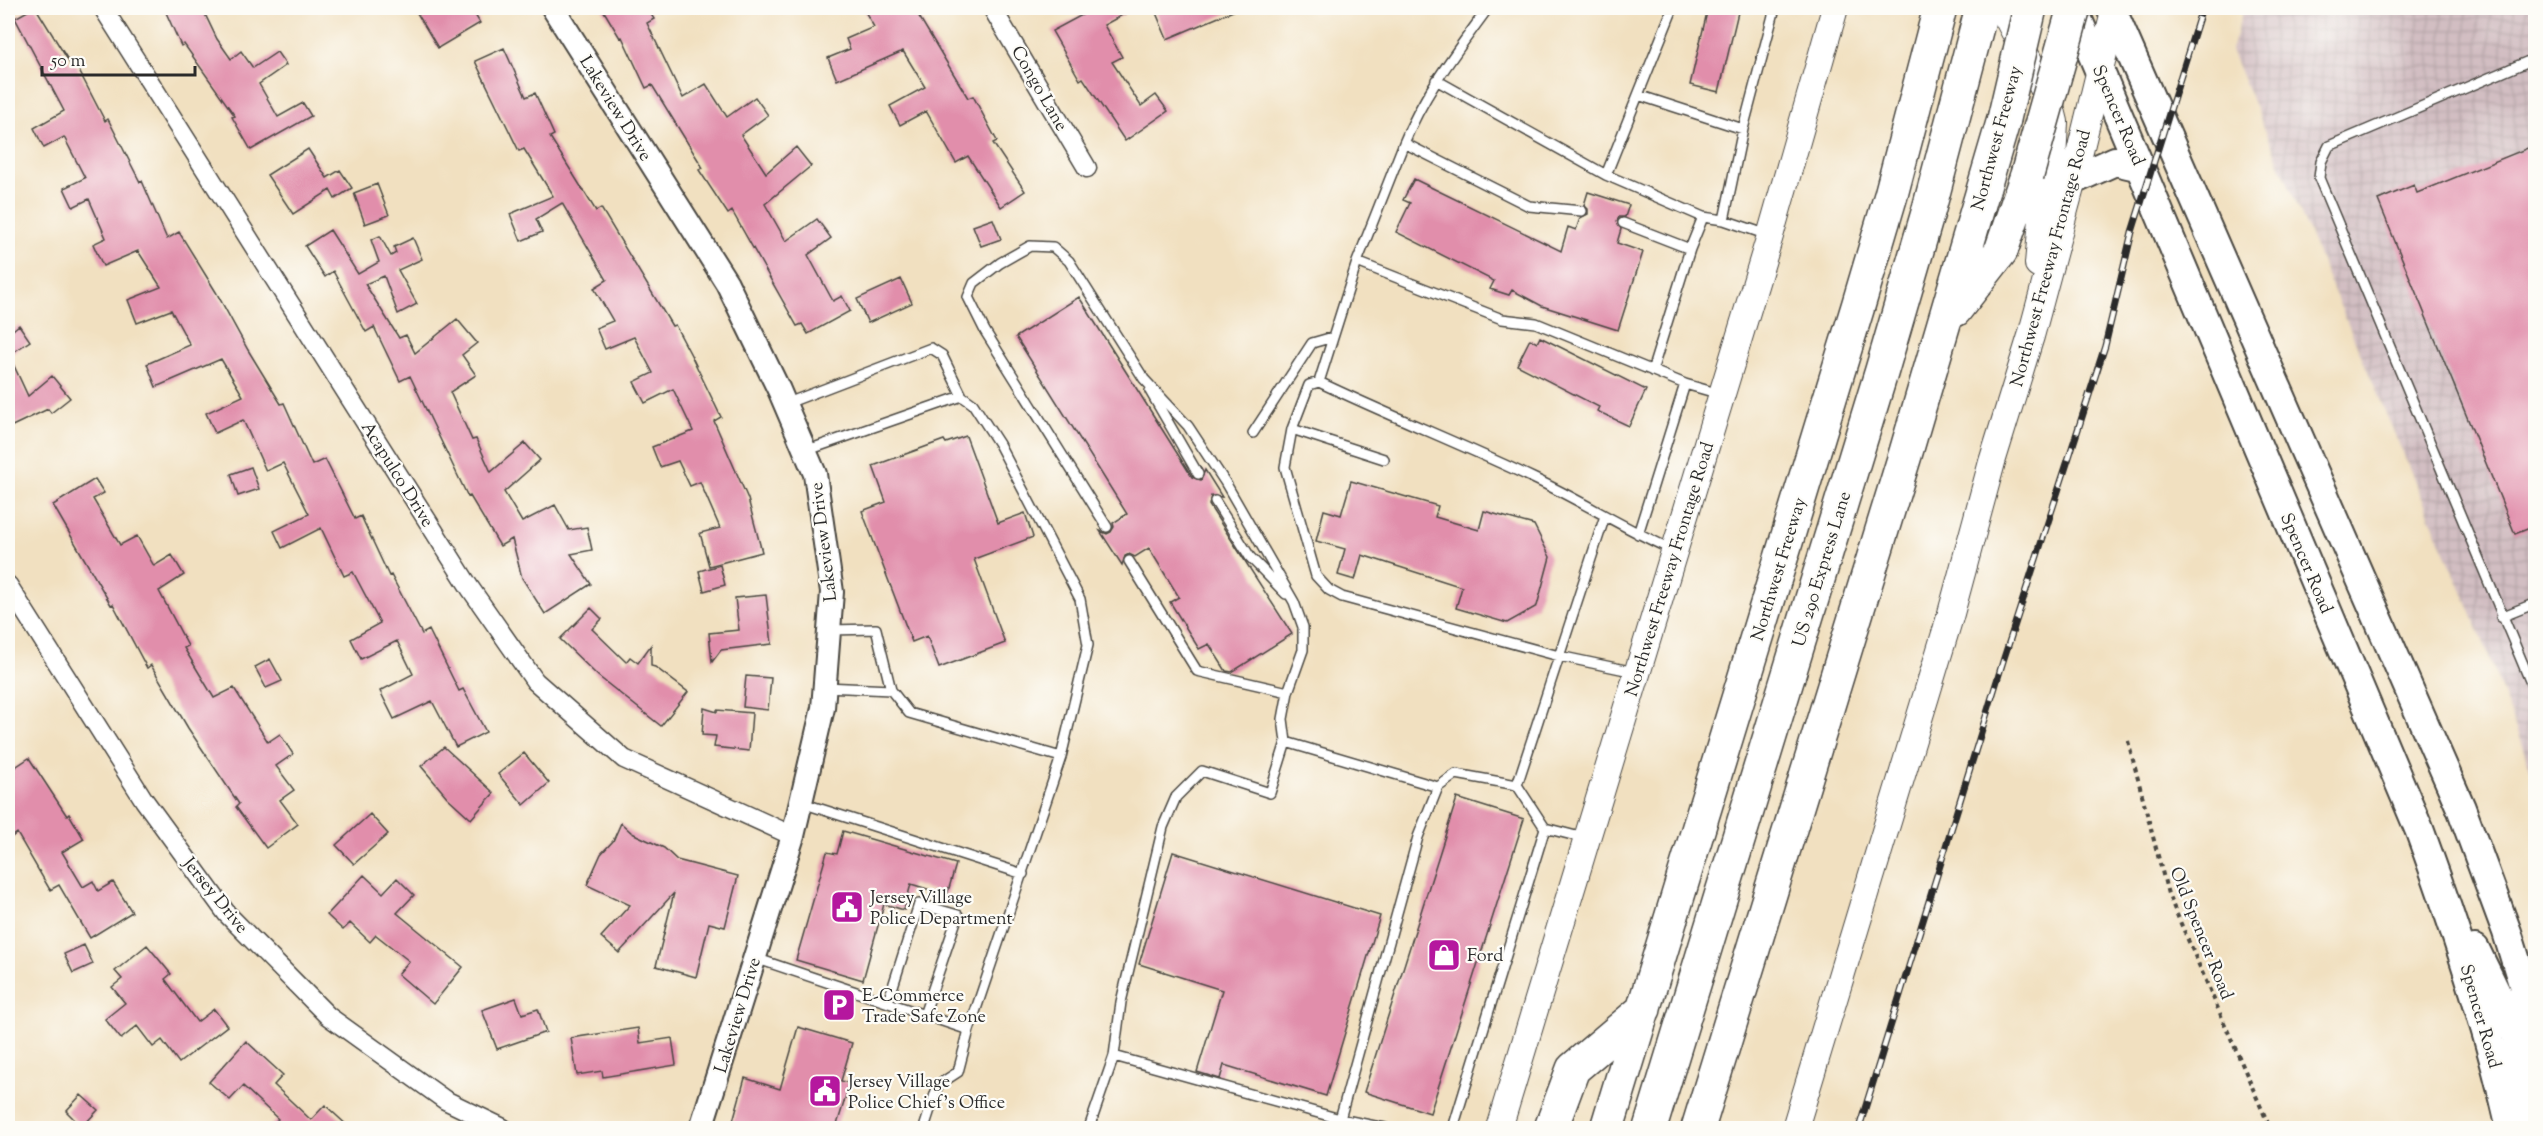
<svg xmlns="http://www.w3.org/2000/svg" width="2543" height="1136" font-family="'Sorts Mill Goudy',serif">
<style>
.industrial{fill:url(#industrial-grid)}
.building{fill:#e18eab}
.lines{fill:none;stroke-linecap:round;stroke-linejoin:round}
.service-casing{stroke:#494641;stroke-width:12}
.minor-casing{stroke:#494641;stroke-width:21}
.tertiary-casing{stroke:#494641;stroke-width:26}
.secondary-casing{stroke:#494641;stroke-width:28}
.primary-casing{stroke:#494641;stroke-width:32}
.motorway-casing{stroke:#494641;stroke-width:36}
.path{stroke:#494641;stroke-width:4;stroke-dasharray:4.5 4.5;stroke-linecap:butt}
.service{stroke:#fff;stroke-width:9}
.minor{stroke:#fff;stroke-width:18}
.tertiary{stroke:#fff;stroke-width:22}
.secondary{stroke:#fff;stroke-width:26}
.primary{stroke:#fff;stroke-width:28}
.motorway{stroke:#fff;stroke-width:33}
.rail-casing{stroke:#2b2b2b;stroke-width:7}
.rail{stroke:#fdfcf7;stroke-width:4.5;stroke-dasharray:14;stroke-linecap:butt}
.motorway-bridge-casing{stroke:#494641;stroke-width:36;stroke-linecap:butt}
.motorway-bridge{stroke:#fff;stroke-width:33}
.labels{text-anchor:middle;stroke-width:4.5;stroke-linejoin:round;paint-order:stroke}
.street-label{font-size:18px;fill:#2b2b2b;stroke:#fdfcf7}
.poi-label{font-size:18px;fill:#2b2b2b;stroke:#fdfcf7;text-anchor:start}
</style>
<defs>
<pattern id="industrial-grid" width="8" height="8" patternUnits="userSpaceOnUse" patternTransform="scale(1.5)"><rect width="8" height="8" fill="#d2bec2"/><path d="M0 4h8M4 0v8" fill="none" stroke="#b4a3a7"/></pattern>
</defs>
<rect width="100%" height="100%" fill="#fdfcf7"/>
<filter id="ink" filterUnits="userSpaceOnUse"><feTurbulence type="fractalNoise" baseFrequency=".0167" numOctaves="2"/><feDisplacementMap in="SourceGraphic" scale="12" xChannelSelector="R" yChannelSelector="G"/><feConvolveMatrix kernelMatrix="1 2 1 2 8 2 1 2 1" color-interpolation-filters="sRGB"/></filter>
<filter id="wash" filterUnits="userSpaceOnUse"><feTurbulence type="fractalNoise" baseFrequency=".008" numOctaves="4" result="noise"/><feDisplacementMap in="SourceGraphic" scale="24" xChannelSelector="R" yChannelSelector="G"/><feGaussianBlur stdDeviation="1.35" result="paint"/><feColorMatrix in="noise" values="0 0 0 0 0 0 0 0 0 0 0 0 0 0 0 0 0 1.4 0 .05"/><feComposite in="paint" operator="in"/></filter>
<g filter="url(#wash)">
<rect width="100%" height="100%" fill="#f1e0c0"/>
<path class="industrial" d="M2244,8h291v773l-49,-133 -255,-598z"/>
<g id="blocks">
<path class="building" d="M33,8h3l35,57 4,-2 30,58 3,-2 32,63 2,-1 25,58 12,-7 37,60 32,58 33,54 3,-1 28,62 13,-6 30,60 6,-3 28,60 2,-1 31,59 7,-4 30,61 4,-2 23,43 -30,15 -24,-46 -38,18 -14,-28 33,-17 -16,-33 -36,18 -10,-20 29,-16 -27,-51 -9,4 -23,-48 -39,20 -8,-17 35,-17 -26,-51 -17,8 -23,-51 -28,13 -9,-20 37,-17 -22,-37 -65,28 -9,-23 43,-19 -19,-35 -34,13 -9,-23 33,-13 -23,-36 -35,15 -10,-22 13,-6 -17,-39 -16,8 -9,-19 21,-10 -21,-41 -20,11 -10,-20 30,-17 -49,-93z
M164,8h38l15,31 14,20 10,-8 12,17 24,-16 9,13 -27,19 19,33 25,-14 8,13 -60,34 -19,-33 3,-1 -51,-72 -3,2z
M414,8h57l9,15 -42,25z
M602,8h45l7,11 -7,4 36,75 23,-14 21,33 28,-20 13,18 -27,20 25,38 30,-26 15,19 -46,38 21,37 31,-22 14,19 -23,17 25,46 9,-5 8,15 -42,23 -6,-10 -5,2 -65,-115 -4,3 -29,-44 4,-2 -51,-83 -6,3 -24,-51 -2,1z
M863,8h51l54,90 5,-2 24,45 -4,2 32,48 -24,16 -33,-51 -12,7 -30,-52 -26,14 -10,-19 35,-19 -22,-36 -66,29 -9,-22 22,-9 -4,-10 28,-12z
M1095,8h40l-31,17 18,32 -10,5 29,44 15,-11 12,16 -43,30 -42,-63 -3,2 -28,-49z
M1154,8h86l-73,31z
M1708,8h31l-20,84 -29,-7z
M504,48l22,49 9,-4 19,42 -4,2 46,74 5,-3 71,118 3,-1 16,30 30,62 -7,4 34,78 14,53 -53,14 -9,-33 20,-5 -20,-46 -10,4 -12,-25 -18,6 -8,-20 41,-16 -20,-42 -28,14 -11,-21 19,-9 -19,-36 -29,12 -9,-21 17,-7 -19,-33 13,-8 -45,-77 -26,16 6,13 -21,9 -11,-27 43,-18 -29,-47 -5,2 -44,-90z
M2535,145v381l-20,8 -137,-334 36,-15 3,8z
M308,149l19,29 13,-8 12,18 -17,11 -5,-9 -37,24 -26,-39z
M1414,179l147,72 7,-24 8,3 4,-12 8,-4v-5l-4,-4 4,-13 41,13 -4,12h-6l-2,4 4,8 -4,14 26,9 -25,78 -76,-24 -30,-16 -3,5 -19,-6 4,-8 -98,-49 14,-29 -7,-3z
M377,184l12,31 -24,9 -11,-31z
M993,219l8,20 -20,7 -8,-20z
M330,230l28,44 21,-12 -8,-22 9,-4 11,20 5,-3 -2,-6 19,-9 9,21 -24,11 19,34 -19,10 -14,-38 -19,8 34,54 7,-3 9,18 42,-34 20,24 -15,12 14,20 -26,17 22,48 4,-1 15,33 34,-29 15,17 -36,32 18,30 33,-17 14,25 18,-3 5,23 -21,4 20,30 -46,30 -23,-36 -10,-39 -12,7 -30,-50 -2,1 -58,-121 -10,5 -26,-54 -8,5 -33,-61 -8,6 -20,-31z
M901,279l11,24 -44,20 -11,-24z
M1079,297l113,180 9,3 4,-10 17,27 -11,-1 -2,9 83,129 -60,38 -6,-1 -17,-27 -10,5 -29,-47 9,-5 -30,-49 -14,9 -6,-3 -4,2 -3,9 -22,-34 7,3 4,-2 3,-5 -1,-4 14,-9 -111,-177z
M19,325l11,16 -21,14 19,41 24,-20 18,22 -19,15 -3,-4 -40,19v-94z
M1540,337l106,53 -17,36 -32,-15 2,-4 -82,-42 13,-26 7,4z
M966,436l32,87 27,-10 8,24 -59,22 31,84 -66,25 -12,-32 -15,6 -50,-131 24,-9 -13,-36 71,-26 2,3z
M251,467l8,22 -21,7 -7,-22z
M95,479l9,14 -11,6 27,46 17,-9 17,30 18,-11 12,20 -25,16 29,55 -4,2 30,50 20,-10 34,54 12,-8 13,20 -17,12 18,24 -14,10 18,24 -32,24 -30,-41 3,-3 -51,-76 -37,-63 -4,3 -34,-64 -2,1 -58,-100z
M1351,481l87,25 -3,11 44,13 5,-19 50,14 16,32 -13,49 -30,17 -51,-15 6,-21 -100,-32 -7,25 -17,-5 7,-26 -29,-8 8,-31 17,5z
M720,565l5,20 -21,6 -5,-20z
M766,595l6,49 -51,6 -9,12 -3,-29 30,-3 -4,-32z
M591,608l11,11 -10,10 34,33 4,-5 8,6 13,-18v21l4,1 33,25 -27,34 -63,-50 -38,-37z
M270,659l12,22 -16,7 -11,-21z
M746,676l25,2 -3,32 -25,-3z
M704,708l13,4v-2l35,3 -3,38 -35,-4 2,-11 -14,-1z
M444,747l50,46 -23,26 -24,-22 -26,-31z
M524,753l25,30 -25,22 -26,-31z
M29,758l38,58 2,-2 15,25 -22,13 21,35 10,-6 5,10 15,-9 19,30 -42,26 -31,-53 -9,5 -33,-57 -9,7v-68z
M1457,798l67,21 -94,294 -66,-21z
M370,814l18,20 -34,30 -18,-19z
M621,823l11,10 32,15 13,12 61,16 -13,51 -16,-4 -13,54 -40,-11 18,-73 -55,60 -18,-16 29,-32 -43,-20 14,-31 12,-13z
M843,831l113,33 -9,31 -36,-11 -7,26 -20,-6 -21,76 -67,-20 31,-108 10,2z
M1173,852l207,64 -54,180 -102,-31 -4,14 -23,-7 25,-82 -83,-26z
M364,875l19,18 14,-15 17,17 -17,18 66,54 -30,37 -35,-30 11,-13 -33,-26 -6,7 -20,-19 -7,7 -16,-15z
M84,945l9,19 -20,9 -9,-19z
M147,945l24,29 -6,5 32,43 17,-13 13,17 -48,37 -17,-23 -9,7 -16,-21 -16,13 -16,-20 20,-16 -13,-16 10,-8 -7,-8z
M516,998l6,16 16,-5 8,23 -49,17 -15,-39z
M798,1027l54,16 -11,38 9,2 -14,45h-105l14,-50 35,11z
M638,1028l2,15 32,-5 4,27 -73,12 -1,-6 -25,4 -6,-37z
M246,1041l37,34 -9,10 37,35 14,-15 25,23h-81l9,-9 -35,-33 -13,14 -21,-18z
M81,1095l17,15 -16,17 -16,-16z"/>
</g>
</g>
<g filter="url(#ink)">
<use href="#blocks" fill-opacity="0" stroke="#494641" stroke-width="1.5"/>
<g class="lines">
<defs>
<path id="service" d="M1488,8c-31,43 -64,85 -84,135l125,63 53,5
M1673,8l-35,87 105,34
M2536,58l-207,88 -8,16 -2,16 217,517
M1436,80l170,95 97,42
M1606,175l32,-80
M1724,220l19,-91 32,-121
M1623,223l67,26 13,-32 21,3 44,15
M1357,262l47,-119
M1652,371l38,-122
M1319,382l38,-120 145,57 34,4 149,61 35,10
M1150,391l48,83
M785,404l146,-56 11,7 20,41 11,8 26,40 81,155 8,46 -27,112 -152,-44 -18,-23 -66,-3
M1292,429l92,30
M1253,433l59,-90 21,-6
M805,451l157,-55
M1215,501l35,56 36,37
M1107,527l-122,-196 -17,-34 6,-14 26,-20 30,-17 23,1 16,14 75,118 44,47 37,56 69,120 9,25v23l-15,42 -91,-21 -68,-110
M1638,534l47,-150
M2501,617l35,-14
M830,630l46,-1 15,61
M1635,672l-76,-16 -217,-59 -13,-7 -13,-14 -31,-109 7,-38 17,-44 10,-3c71,34 145,63 216,97 47,22 90,50 138,71
M1288,692l-5,27 3,23 152,45 18,-13 61,11 28,43 39,10
M1517,785l88,-269
M802,803l221,71
M755,958l214,72 92,-273
M888,1002l31,-98 39,11 -34,100
M1114,1056l226,63 45,9
M1340,1119l78,-282 20,-50
M924,1128l14,-43 20,-13 11,-42
M1089,1128l25,-72 7,-54 42,-175 13,-30 26,-26 68,22 16,-51
M1453,1128l92,-300"/>
<path id="minor" d="M103,8l367,580 65,93 89,78 169,77
M992,8l95,160
M8,585l136,215 83,114 101,102 117,84 58,28"/>
<path id="tertiary" d="M553,8l174,275 52,107 36,84 17,118 -9,116 -30,128 -92,292"/>
<path id="secondary" d="M2002,8l48,94 5,20 -2,39 -9,36 -6,67
M1499,1128l271,-892 65,-228
M1795,1128l155,-511 42,-155 39,-126 42,-156 42,-172"/>
<path id="primary" d="M2073,8l346,821c36,98 69,197 92,299
M2111,8l350,800 46,124 29,94
M2073,180l42,-19 26,6
M2475,949l41,85 20,82"/>
<path id="motorway" d="M1955,310l46,-59 26,-76
M1551,1128l22,-59 71,-60
M1607,1128l252,-825 32,-108 49,-187
M1650,1128l232,-758 47,-161 53,-201
M1698,1128l208,-676 98,-333"/>
</defs>
<use href="#service" class="service-casing"/>
<use href="#minor" class="minor-casing"/>
<use href="#tertiary" class="tertiary-casing"/>
<use href="#secondary" class="secondary-casing"/>
<use href="#primary" class="primary-casing"/>
<use href="#motorway" class="motorway-casing"/>
<path class="path" d="M2128,741l40,153 102,234"/>
<use href="#service" class="service"/>
<use href="#minor" class="minor"/>
<use href="#tertiary" class="tertiary"/>
<use href="#secondary" class="secondary"/>
<use href="#primary" class="primary"/>
<use href="#motorway" class="motorway"/>
<defs>
<path id="rail" d="M1859,1128l145,-470 101,-312 27,-114 70,-224"/>
</defs>
<use href="#rail" class="rail-casing"/>
<use href="#rail" class="rail"/>
<defs>
<path id="motorway-bridge" d="M2004,119l26,-111
M2027,175l47,-167"/>
</defs>
<use href="#motorway-bridge" class="motorway-bridge-casing"/>
<use href="#motorway-bridge" class="motorway-bridge"/>
</g>
</g>
<defs>
<symbol id="civic-square" viewBox="-11 -11 22 22"><rect x="-9" y="-9" width="18" height="18" rx="4" fill="#b5179e" stroke="#fdfcf7"/><path d="M-.6-6.5H3V-4.5H.6V-3L4-1V1h2V6H-6V1h2V-1L-.6-3ZM-1.2 2.5V6h2.4V2.5Z" fill="#fff"/></symbol>
<symbol id="shop-square" viewBox="-11 -11 22 22"><rect x="-9" y="-9" width="18" height="18" rx="4" fill="#b5179e" stroke="#fdfcf7"/><path d="M-5-2.5h2.3a2.7 3.5 0 0 1 5.4 0H5L5.5 6h-11ZM-1.5-2.5h3a1.5 2.3 0 0 0-3 0Z" fill="#fff"/></symbol>
<symbol id="parking-square" viewBox="-11 -11 22 22"><rect x="-9" y="-9" width="18" height="18" rx="4" fill="#b5179e" stroke="#fdfcf7"/><path d="M-3.5-5.5H1a3.5 3.5 0 0 1 0 7H-1V5.5H-3.5ZM-1-3.4V-.6H.8a1.4 1.4 0 0 0 0-2.8Z" fill="#fff"/></symbol>
</defs>
<g fill-rule="evenodd">
<use href="#civic-square" x="828" y="888" width="38" height="38"/>
<use href="#shop-square" x="1425" y="936" width="38" height="38"/>
<use href="#parking-square" x="820" y="986" width="38" height="38"/>
<use href="#civic-square" x="806" y="1072" width="38" height="38"/>
</g>
<g class="labels">
<g class="street-label">
<text transform="translate(1040 88) rotate(60)" y="6">Congo Lane</text>
<text transform="translate(616 108) rotate(58)" y="6">Lakeview Drive</text>
<text transform="translate(2119 115) rotate(67)" y="6">Spencer Road</text>
<text transform="translate(1996 138) rotate(-75)" y="6">Northwest Freeway</text>
<text transform="translate(2050 258) rotate(-75)" y="6">Northwest Freeway Frontage Road</text>
<text transform="translate(398 474) rotate(58)" y="6">Acapulco Drive</text>
<text transform="translate(823 542) rotate(-97)" y="6">Lakeview Drive</text>
<text transform="translate(2307 563) rotate(67)" y="6">Spencer Road</text>
<text transform="translate(1669 569) rotate(-73)" y="6">Northwest Freeway Frontage Road</text>
<text transform="translate(1778 569) rotate(-73)" y="6">Northwest Freeway</text>
<text transform="translate(1821 569) rotate(-73)" y="6">US 290 Express Lane</text>
<text transform="translate(216 895) rotate(51)" y="6">Jersey Drive</text>
<text transform="translate(2202 933) rotate(68)" y="6">Old Spencer Road</text>
<text transform="translate(737 1015) rotate(-73)" y="6">Lakeview Drive</text>
<text transform="translate(2481 1016) rotate(74)" y="6">Spencer Road</text>
</g>
<g class="poi-label">
<text x="870" y="903">Jersey Village<tspan x="870" dy="21">Police Department</tspan></text>
<text x="1467" y="961">Ford</text>
<text x="862" y="1001">E-Commerce<tspan x="862" dy="21">Trade Safe Zone</tspan></text>
<text x="848" y="1087">Jersey Village<tspan x="848" dy="21">Police Chief's Office</tspan></text>
</g>
</g>
<rect width="2543" height="1136" fill="none" stroke="#fdfcf7" stroke-width="30"/>
<path d="M42 66v9h153v-9" fill="none" stroke="#2b2b2b" stroke-width="3"/>
<text x="51" y="66" font-size="18" fill="#2b2b2b" stroke="#fdfcf7" stroke-width="4.5" paint-order="stroke">50 m</text>
</svg>
